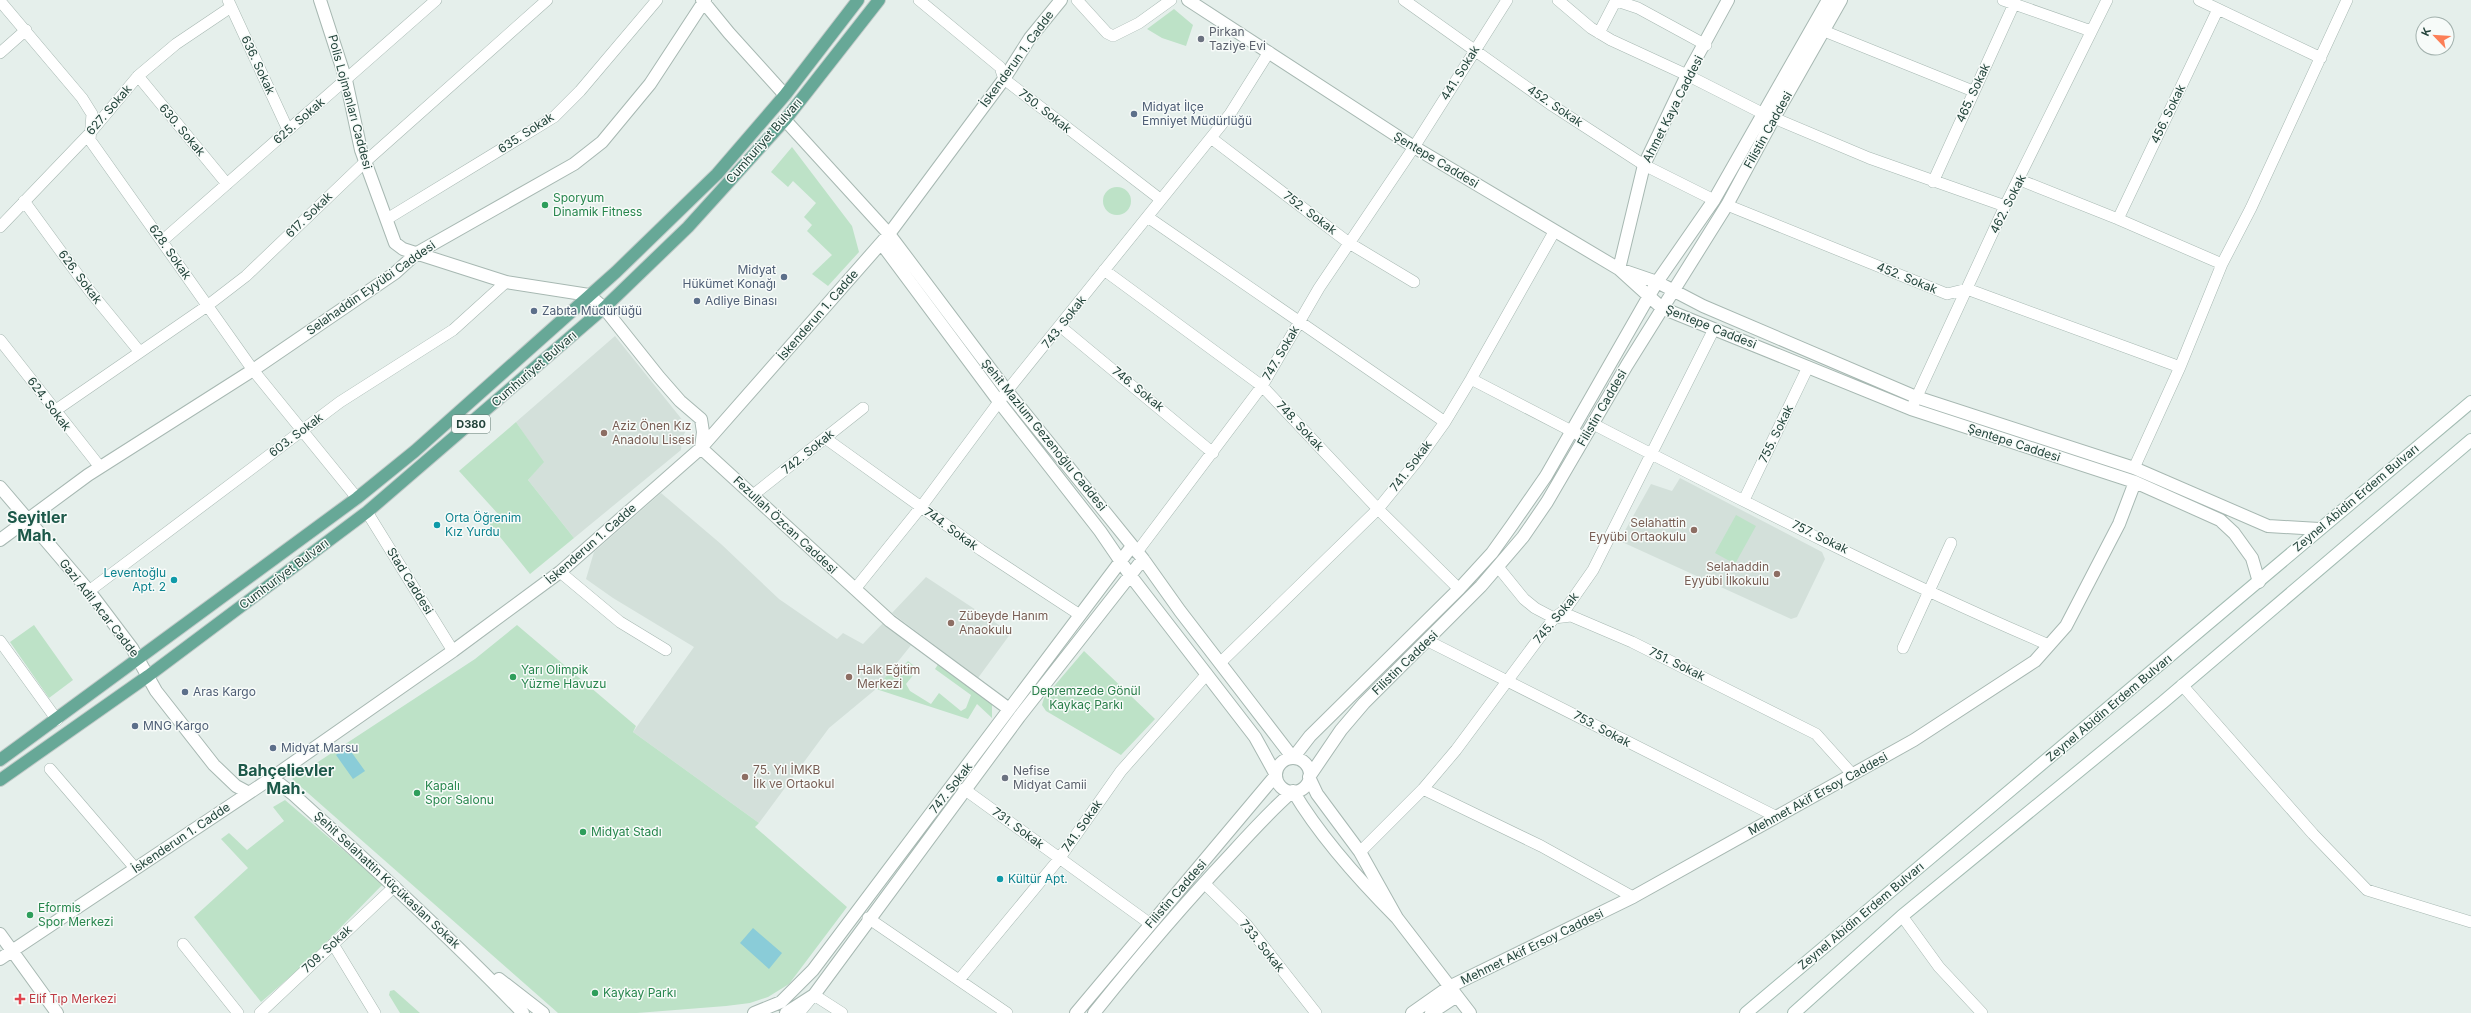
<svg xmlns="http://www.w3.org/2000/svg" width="2471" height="1013" font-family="Inter,sans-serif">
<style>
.built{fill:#d3e0da}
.green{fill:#bde2c7}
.water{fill:#8accd8}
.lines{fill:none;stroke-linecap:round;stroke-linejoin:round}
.minor-casing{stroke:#a7b8b2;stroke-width:12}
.tertiary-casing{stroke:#a7b8b2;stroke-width:14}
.secondary-casing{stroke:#a3bcb3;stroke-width:14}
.primary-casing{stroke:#c1cac8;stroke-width:14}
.minor{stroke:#fff;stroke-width:11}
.tertiary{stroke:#fff;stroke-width:12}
.secondary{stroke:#fff;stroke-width:12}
.primary{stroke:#67a897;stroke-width:12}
.worship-dot{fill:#6b7280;stroke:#f7fbf9;stroke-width:1.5}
.service-dot{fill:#5c6f8a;stroke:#f7fbf9;stroke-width:1.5}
.leisure-dot{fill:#2e9e5b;stroke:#f7fbf9;stroke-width:1.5}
.education-dot{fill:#8d6e63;stroke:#f7fbf9;stroke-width:1.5}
.culture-dot{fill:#0f9aa8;stroke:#f7fbf9;stroke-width:1.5}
.health-dot{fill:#e0444e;stroke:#f7fbf9;stroke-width:1.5}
.labels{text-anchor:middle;stroke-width:3;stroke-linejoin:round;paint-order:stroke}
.shield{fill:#f7fbf9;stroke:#627a73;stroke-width:1}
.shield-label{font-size:11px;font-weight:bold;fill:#22433a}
.worship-label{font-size:12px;fill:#5b616d;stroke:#f7fbf9;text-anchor:start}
.street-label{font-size:12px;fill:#22433a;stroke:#f7fbf9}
.service-label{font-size:12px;fill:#4e5e75;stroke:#f7fbf9;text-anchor:start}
.leisure-label{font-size:12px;fill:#27864d;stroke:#f7fbf9;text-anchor:start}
.education-label{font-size:12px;fill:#785e54;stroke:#f7fbf9;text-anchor:start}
.culture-label{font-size:12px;fill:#0d838f;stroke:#f7fbf9;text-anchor:start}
.park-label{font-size:12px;fill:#297e49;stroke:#f7fbf9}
.health-label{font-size:12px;fill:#be3a42;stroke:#f7fbf9;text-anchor:start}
.district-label{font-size:16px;font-weight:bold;fill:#1c5849;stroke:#f7fbf9}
</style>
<rect width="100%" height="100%" fill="#e5efeb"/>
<path class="built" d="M615,336l73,91 -6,11 -1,12 -107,88 -46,-58 15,-18 -27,-40z
M1680,478l142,74 3,7 -28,58 -6,2 -169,-77v-6l29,-52 21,7z
M661,493l60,51 58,55 58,40 6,-6 20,11 21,-22 28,22 -36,45 -47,39 -70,95 -126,-91 61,-85 -81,-49 -27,-19 8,-27z
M926,577l85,56 -33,45 -86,-65z"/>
<path class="green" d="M1174,9l19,16 -7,21 -24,-8 -15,-9z
M792,147l60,79 7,26 -31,34 -16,-12 20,-19 -25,-24 5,-6 -8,-8 12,-14 -23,-22 -5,6 -17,-15z
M1103 201a14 14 0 1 1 28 0a14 14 0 1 1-28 0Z
M516,422l28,40 -16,18 46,58 -44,36 -42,-52 11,-7 -40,-44z
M1736,515l20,11 -21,38 -20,-11z
M34,625l39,55 -24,18 -39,-56z
M517,625l119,101 -3,6 126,91 -4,4 92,80 -58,77 -21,13 -18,6 -24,3 -89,7h-79l-266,-234 183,-120z
M1084,651l71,68 -34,36 -75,-44 -4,-6 2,-7z
M908,661l10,8 -12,15 4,7 21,13 8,-11 22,18 5,-3 5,-13 -36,-26 4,-6 53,40v15l-15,-14 -9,15 -92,-30 20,-25 5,4z
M285,800l98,84 -77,79 -45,39 -67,-85 54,-49 -27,-29 8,-6 18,17 37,-29 -11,-14z
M394,990l26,23h-20l-11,-18 1,-4z"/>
<path class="water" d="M347,746l18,25 -12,8 -17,-24z
M753,928l29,25 -13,16 -29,-26z"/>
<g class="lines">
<defs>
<path id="minor" d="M228,0l60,130
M919,0l81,67 4,12 156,120
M1077,0l30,33 6,3 26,-13 32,-23
M1404,0l149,106 91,59 70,35
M1558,0l33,28 20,12 76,35 77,39
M2003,0l88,31
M2199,0l122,58
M0,1l82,97 10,16 -2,26 163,230 104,128
M1824,31l149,60
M1599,33l16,-31 2,-1 21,7 68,37
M0,53l26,-23
M138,76l89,108
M1774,118l95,40 136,48
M1211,138l138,105 65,39
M2020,180l98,39 104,45
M1933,182l81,-178
M24,201l65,89 50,61
M1727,205l220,89 20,-5 213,78
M1149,218l296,204
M387,219l167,-102 26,-26 77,-91
M2118,219l100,-210
M0,227l91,-95 47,-56 38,-32 55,-37
M162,241l274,-241
M1104,270l158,116 116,123 81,80
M1061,327l152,126
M0,340l100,127
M1471,379l114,59
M1913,405l92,-199 102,-206
M56,410l151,-104 39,-30 119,-114 182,-162
M1593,424c150,77 301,155 456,221
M825,438l156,112 99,65
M2134,468l46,-101 42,-103 29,-56 96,-208
M753,495l110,-87
M1744,500l64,-133
M367,512l86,139
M1137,552l125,-166 57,-98 95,-141 93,-147
M1498,567l26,32 11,9 19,10 17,-2 61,26 184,92 36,40
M560,572l60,50 46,28
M855,589l66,-82 86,-116 223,-277 39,-62
M89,591l251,-189 113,-72 53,-48
M0,641l57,79
M1428,641l349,176
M1903,648l48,-105
M1220,663l158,-154 39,-48 28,-39 26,-43 83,-147
M2182,685l131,149 54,56 104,32
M50,769l85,99
M964,789l185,134
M1423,789l118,57 92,51
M1360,852l63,-63 33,-39 98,-132 11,-8 28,-40 121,-241
M1204,883l42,41 70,89
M1902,916l37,51 43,46
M868,918l139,95
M183,944l55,69
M333,944l42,69
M959,980l100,-121 62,-88 86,-97
M260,1013l135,-127
M799,1013l15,-18 28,18"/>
<path id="tertiary" d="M320,0l26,80 15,70 34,93 8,6 103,33 83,13 15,13 55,69 21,24 21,18 2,13 -2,16 189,173 119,88
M702,0l27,33 56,62
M1188,0l226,147 205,122 43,39 249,101 224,73 85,38 14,13 18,25 7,24
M1728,0l-41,75 -43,90 -25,104 38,13 46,24 213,91 218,71 134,58 51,3
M785,120l104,114 118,157 136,168 37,52 113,147 17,-22 149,-147 33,-36 20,-28 34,-49 111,-194 57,-82 114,-200
M881,243l119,160 100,128 30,44 125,162 21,38 -200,238
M0,487l89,104 43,57 24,43 58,74 22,21 13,7
M0,540l88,-65 165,-105 142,-97 22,-20 157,-89 28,-22 48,-58 55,-84
M1276 775a17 17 0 1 1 34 0a17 17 0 1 1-34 0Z
M270,779l10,5 14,11c78,71 156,142 229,218
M1397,918l73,95
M0,934l57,79
M0,959l270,-180 183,-128 107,-79 141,-124 188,-214 115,-155 26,-41 31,-38
M499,979l44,34
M754,1013l27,-11 32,-32 319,-424
M786,1013l28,-18 205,-278 124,-158
M1094,1013c44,-55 89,-108 137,-159 20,-22 40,-44 62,-63 28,47 66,89 104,127l-37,-66 -43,-58 -8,-17 32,-47 23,-27 117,-117 42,-49 24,-35 80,-137 100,-160 47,-87 67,-118
M1412,1013l37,-26 184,-90 281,-157 121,-79 31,-35 53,-102 16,-42
M1431,1013l26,-17"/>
<path id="secondary" d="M1746,1013l725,-611
M1794,1013l108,-97 260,-213 309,-263"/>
<path id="primary" d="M0,760l357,-262 58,-47 201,-179 101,-98 68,-79 73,-95
M0,780l148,-104 219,-164 237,-204 84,-81 97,-107 94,-120"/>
</defs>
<use href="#minor" class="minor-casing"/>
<use href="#tertiary" class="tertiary-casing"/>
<use href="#secondary" class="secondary-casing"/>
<use href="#primary" class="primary-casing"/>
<use href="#minor" class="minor"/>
<use href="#tertiary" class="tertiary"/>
<use href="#secondary" class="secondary"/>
<use href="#primary" class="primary"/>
</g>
<g class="worship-dot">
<circle cx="1201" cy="39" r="4"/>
<circle cx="1005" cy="778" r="4"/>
</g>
<g class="service-dot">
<circle cx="1134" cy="114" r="4"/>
<circle cx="784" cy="277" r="4"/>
<circle cx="697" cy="301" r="4"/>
<circle cx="534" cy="311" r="4"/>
<circle cx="185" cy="692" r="4"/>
<circle cx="135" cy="726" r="4"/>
<circle cx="273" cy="748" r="4"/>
</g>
<g class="leisure-dot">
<circle cx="545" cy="205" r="4"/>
<circle cx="513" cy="677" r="4"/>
<circle cx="417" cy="793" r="4"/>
<circle cx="583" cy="832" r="4"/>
<circle cx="30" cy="915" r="4"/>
<circle cx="595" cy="993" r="4"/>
</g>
<g class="education-dot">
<circle cx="604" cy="433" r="4"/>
<circle cx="1694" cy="530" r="4"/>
<circle cx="1777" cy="574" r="4"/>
<circle cx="951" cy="623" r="4"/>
<circle cx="849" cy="677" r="4"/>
<circle cx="745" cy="777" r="4"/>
</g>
<g class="culture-dot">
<circle cx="437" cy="525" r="4"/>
<circle cx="174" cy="580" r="4"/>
<circle cx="1000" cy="879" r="4"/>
</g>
<path class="health-dot" d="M18 993h4v4h4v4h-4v4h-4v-4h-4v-4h4z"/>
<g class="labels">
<rect class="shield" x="452" y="415" width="38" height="18" rx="3"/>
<g class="shield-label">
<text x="471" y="428">D380</text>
</g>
<g class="worship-label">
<text x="1209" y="36">Pirkan<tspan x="1209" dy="14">Taziye Evi</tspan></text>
<text x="1013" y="775">Nefise<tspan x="1013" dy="14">Midyat Camii</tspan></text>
</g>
<g class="street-label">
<text transform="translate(1017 59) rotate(-54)" y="4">İskenderun 1. Cadde</text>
<text transform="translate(258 65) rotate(65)" y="4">636. Sokak</text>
<text transform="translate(1460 73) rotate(-58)" y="4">441. Sokak</text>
<text transform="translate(1973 93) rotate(-65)" y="4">465. Sokak</text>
<text transform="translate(350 102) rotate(75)" y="4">Polis Lojmanları Caddesi</text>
<text transform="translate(1555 106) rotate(34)" y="4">452. Sokak</text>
<text transform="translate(1673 109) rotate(-63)" y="4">Ahmet Kaya Caddesi</text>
<text transform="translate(109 110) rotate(-49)" y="4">627. Sokak</text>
<text transform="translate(1045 111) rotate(38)" y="4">750. Sokak</text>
<text transform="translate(2168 114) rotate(-64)" y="4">456. Sokak</text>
<text transform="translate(299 121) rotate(-41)" y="4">625. Sokak</text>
<text transform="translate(182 130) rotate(50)" y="4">630. Sokak</text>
<text transform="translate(1768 130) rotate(-61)" y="4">Filistin Caddesi</text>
<text transform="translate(526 133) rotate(-33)" y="4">635. Sokak</text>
<text transform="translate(764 141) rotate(-49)" y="4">Cumhuriyet Bulvarı</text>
<text transform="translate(1436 160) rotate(31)" y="4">Şentepe Caddesi</text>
<text transform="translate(2008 204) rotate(-63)" y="4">462. Sokak</text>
<text transform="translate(1310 213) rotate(37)" y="4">752. Sokak</text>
<text transform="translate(309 215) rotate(-44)" y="4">617. Sokak</text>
<text transform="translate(170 252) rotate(55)" y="4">628. Sokak</text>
<text transform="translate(80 277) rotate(53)" y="4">626. Sokak</text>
<text transform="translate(1907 278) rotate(22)" y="4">452. Sokak</text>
<text transform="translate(371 288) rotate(-35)" y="4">Selahaddin Eyyübi Caddesi</text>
<text transform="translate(818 315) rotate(-49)" y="4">İskenderun 1. Cadde</text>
<text transform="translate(1064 322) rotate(-52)" y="4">743. Sokak</text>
<text transform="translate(1711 327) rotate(22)" y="4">Şentepe Caddesi</text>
<text transform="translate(1281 353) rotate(-60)" y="4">747. Sokak</text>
<text transform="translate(534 369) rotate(-41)" y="4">Cumhuriyet Bulvarı</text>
<text transform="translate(1138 389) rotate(39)" y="4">746. Sokak</text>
<text transform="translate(49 404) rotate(53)" y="4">624. Sokak</text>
<text transform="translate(1602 408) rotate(-60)" y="4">Filistin Caddesi</text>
<text transform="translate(1300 426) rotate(47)" y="4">748. Sokak</text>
<text transform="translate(1776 434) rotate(-64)" y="4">755. Sokak</text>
<text transform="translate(296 435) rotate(-37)" y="4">603. Sokak</text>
<text transform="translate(1044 435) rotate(51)" y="4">Şehit Mazlum Gezenoğlu Caddesi</text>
<text transform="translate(2014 443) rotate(18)" y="4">Şentepe Caddesi</text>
<text transform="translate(808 452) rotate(-39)" y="4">742. Sokak</text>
<text transform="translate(1411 466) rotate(-53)" y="4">741. Sokak</text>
<text transform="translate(2356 498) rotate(-40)" y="4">Zeynel Abidin Erdem Bulvarı</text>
<text transform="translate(785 525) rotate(43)" y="4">Fezullah Özcan Caddesi</text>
<text transform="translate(951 529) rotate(36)" y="4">744. Sokak</text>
<text transform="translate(1820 537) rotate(26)" y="4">757. Sokak</text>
<text transform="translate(591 544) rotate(-41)" y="4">İskenderun 1. Cadde</text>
<text transform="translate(284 574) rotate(-37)" y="4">Cumhuriyet Bulvarı</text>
<text transform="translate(410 581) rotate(58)" y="4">Stad Caddesi</text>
<text transform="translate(99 608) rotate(52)" y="4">Gazi Adil Acar Cadde</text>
<text transform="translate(1556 618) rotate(-50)" y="4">745. Sokak</text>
<text transform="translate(1405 663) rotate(-44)" y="4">Filistin Caddesi</text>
<text transform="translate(1677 664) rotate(26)" y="4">751. Sokak</text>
<text transform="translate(2109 708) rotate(-40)" y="4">Zeynel Abidin Erdem Bulvarı</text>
<text transform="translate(1602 729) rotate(28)" y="4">753. Sokak</text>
<text transform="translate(951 788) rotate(-52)" y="4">747. Sokak</text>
<text transform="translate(1818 794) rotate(-29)" y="4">Mehmet Akif Ersoy Caddesi</text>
<text transform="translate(1082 826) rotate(-55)" y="4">741. Sokak</text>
<text transform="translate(1018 828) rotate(36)" y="4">731. Sokak</text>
<text transform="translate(181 838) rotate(-34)" y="4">İskenderun 1. Cadde</text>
<text transform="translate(387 880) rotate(43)" y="4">Şehit Selahattin Küçükaslan Sokak</text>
<text transform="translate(1176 894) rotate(-49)" y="4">Filistin Caddesi</text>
<text transform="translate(1861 916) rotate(-40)" y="4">Zeynel Abidin Erdem Bulvarı</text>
<text transform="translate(1262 946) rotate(51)" y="4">733. Sokak</text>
<text transform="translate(1532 947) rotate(-26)" y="4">Mehmet Akif Ersoy Caddesi</text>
<text transform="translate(327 949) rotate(-43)" y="4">709. Sokak</text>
</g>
<g class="service-label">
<text x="1142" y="111">Midyat İlçe<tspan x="1142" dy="14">Emniyet Müdürlüğü</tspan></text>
<text x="776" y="274" text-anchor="end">Midyat<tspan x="776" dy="14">Hükümet Konağı</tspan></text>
<text x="705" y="305">Adliye Binası</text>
<text x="542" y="315">Zabıta Müdürlüğü</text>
<text x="193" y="696">Aras Kargo</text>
<text x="143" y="730">MNG Kargo</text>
<text x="281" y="752">Midyat Marsu</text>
</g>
<g class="leisure-label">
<text x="553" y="202">Sporyum<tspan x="553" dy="14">Dinamik Fitness</tspan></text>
<text x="521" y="674">Yarı Olimpik<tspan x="521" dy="14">Yüzme Havuzu</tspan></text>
<text x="425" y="790">Kapalı<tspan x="425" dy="14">Spor Salonu</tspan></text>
<text x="591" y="836">Midyat Stadı</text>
<text x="38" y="912">Eformis<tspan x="38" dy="14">Spor Merkezi</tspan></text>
<text x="603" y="997">Kaykay Parkı</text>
</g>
<g class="education-label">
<text x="612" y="430">Aziz Önen Kız<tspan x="612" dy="14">Anadolu Lisesi</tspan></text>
<text x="1686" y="527" text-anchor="end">Selahattin<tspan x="1686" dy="14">Eyyübi Ortaokulu</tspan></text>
<text x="1769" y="571" text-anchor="end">Selahaddin<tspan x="1769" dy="14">Eyyübi İlkokulu</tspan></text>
<text x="959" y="620">Zübeyde Hanım<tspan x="959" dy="14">Anaokulu</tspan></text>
<text x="857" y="674">Halk Eğitim<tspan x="857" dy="14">Merkezi</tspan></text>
<text x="753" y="774">75. Yıl İMKB<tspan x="753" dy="14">İlk ve Ortaokul</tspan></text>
</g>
<g class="culture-label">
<text x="445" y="522">Orta Öğrenim<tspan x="445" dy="14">Kız Yurdu</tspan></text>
<text x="166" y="577" text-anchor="end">Leventoğlu<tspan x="166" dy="14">Apt. 2</tspan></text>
<text x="1008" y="883">Kültür Apt.</text>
</g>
<g class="park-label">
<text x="1086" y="695">Depremzede Gönül<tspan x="1086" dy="14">Kaykaç Parkı</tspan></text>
</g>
<g class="health-label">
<text x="29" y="1003">Elif Tıp Merkezi</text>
</g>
<g class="district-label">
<text x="37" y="523">Seyitler<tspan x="37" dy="18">Mah.</tspan></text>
<text x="286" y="776">Bahçelievler<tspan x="286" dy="18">Mah.</tspan></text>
</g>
</g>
<g transform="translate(2435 36) rotate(295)"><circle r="19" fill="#f7fbf9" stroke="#a2b1ad"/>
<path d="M0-3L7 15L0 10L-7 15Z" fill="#fc7f57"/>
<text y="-6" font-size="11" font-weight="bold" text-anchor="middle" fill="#22433a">K</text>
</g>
</svg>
